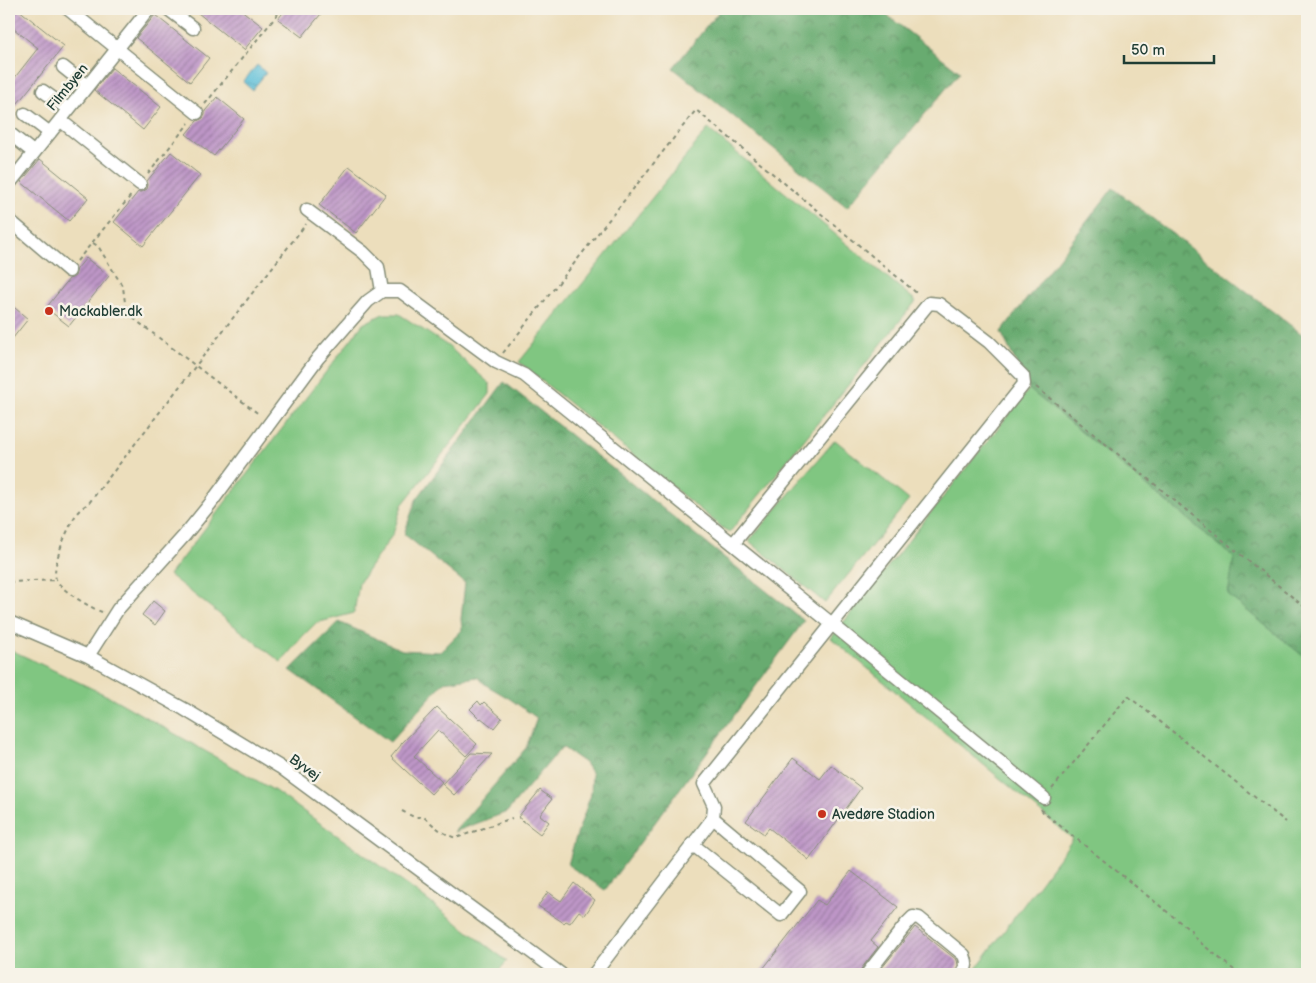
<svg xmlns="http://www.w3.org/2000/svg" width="1316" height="983" font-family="'Balsamiq Sans',sans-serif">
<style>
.green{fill:#80c681;stroke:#50825a}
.forest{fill:url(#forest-crowns);stroke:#447452}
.water{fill:url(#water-ripples);stroke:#3d7e86}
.building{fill:url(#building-hatch)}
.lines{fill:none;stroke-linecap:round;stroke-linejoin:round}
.minor-casing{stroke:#868e78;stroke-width:15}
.path{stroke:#868e78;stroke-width:2;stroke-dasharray:4 4;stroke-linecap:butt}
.minor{stroke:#fff;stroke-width:12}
.poi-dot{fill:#c8321e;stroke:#f7f3e8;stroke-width:2}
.labels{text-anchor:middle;stroke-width:5;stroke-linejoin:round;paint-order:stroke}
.street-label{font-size:14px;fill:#1f3d34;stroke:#f7f3e8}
.poi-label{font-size:14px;fill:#1f3d34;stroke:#f7f3e8;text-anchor:start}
</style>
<defs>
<pattern id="forest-crowns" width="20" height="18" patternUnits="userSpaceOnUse" patternTransform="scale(1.25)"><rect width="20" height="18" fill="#68ab6f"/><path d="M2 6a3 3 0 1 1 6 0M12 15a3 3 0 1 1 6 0" fill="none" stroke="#558c5c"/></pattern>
<pattern id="water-ripples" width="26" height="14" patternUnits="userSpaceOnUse" patternTransform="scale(1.25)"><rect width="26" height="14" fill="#5bbfd9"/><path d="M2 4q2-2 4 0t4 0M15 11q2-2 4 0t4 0" fill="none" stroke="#4b9cb1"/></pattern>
<pattern id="building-hatch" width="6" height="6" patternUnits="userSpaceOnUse" patternTransform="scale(1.25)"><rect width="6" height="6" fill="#be96c7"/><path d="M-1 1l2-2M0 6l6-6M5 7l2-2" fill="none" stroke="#9a7ca2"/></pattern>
</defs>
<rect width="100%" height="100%" fill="#f7f3e8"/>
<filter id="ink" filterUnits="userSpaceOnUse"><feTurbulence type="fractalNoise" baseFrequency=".02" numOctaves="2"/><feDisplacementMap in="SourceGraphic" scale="10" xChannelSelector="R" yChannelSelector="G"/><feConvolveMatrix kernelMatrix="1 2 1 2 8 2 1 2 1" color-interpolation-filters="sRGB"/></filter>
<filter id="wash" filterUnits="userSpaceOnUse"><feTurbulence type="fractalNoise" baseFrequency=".0096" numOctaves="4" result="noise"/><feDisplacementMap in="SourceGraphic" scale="20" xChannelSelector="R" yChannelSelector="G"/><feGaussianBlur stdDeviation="1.12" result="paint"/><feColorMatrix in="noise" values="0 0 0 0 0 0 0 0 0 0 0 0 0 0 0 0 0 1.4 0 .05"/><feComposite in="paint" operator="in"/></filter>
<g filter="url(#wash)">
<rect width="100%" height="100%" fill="#ecdebc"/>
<path class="green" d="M708,129l208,172 -187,232 -210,-171z
M383,314h16l49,32 42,38v10l-88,111 -9,29 -34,49 -5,30 -38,10 -14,14 -21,25 -112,-87 194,-251z
M1029,389l206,169 -7,37 79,64v315h-335l101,-135 -242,-201z
M835,440l74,60 -84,103 -76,-62z
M9,649l105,50 161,92 140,100 92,70 -11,13h-487z"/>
<path class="forest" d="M721,9h158l81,63 -113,135 -174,-139z
M1113,188l194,150v321l-79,-64 6,-38 -205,-168 -28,-57z
M504,382l300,239 -199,269 -37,-25 6,-22 17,-49 1,-20 -7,-11 -23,-16 -55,65 -53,20 72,-84 11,-30 -27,-19 -24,-14 -9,-8 -33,5 -54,60 -100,-72 49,-48 63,28 38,2 22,-22 -1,-11 4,-36 -61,-49 12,-34z"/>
<path class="water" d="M257,65l9,8 -14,17 -9,-8z"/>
<g id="blocks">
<path class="building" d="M9,9h9l46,37 -55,68v-29l29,-37 -29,-23z
M193,9h47l23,18 -19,23z
M286,9h39l-23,28 -24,-18z
M155,15l54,43 -19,24 -54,-44z
M112,68l49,39 -18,23 -49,-40z
M217,97l27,22 -30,37 -28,-22 11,-13 6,-3 2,-3v-4z
M171,152l29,23 -57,71 -29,-24 24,-30h4l5,-3 1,-4 -1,-4z
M40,159l48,39 -19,23 -48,-39z
M349,166l37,28 -30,39 -37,-28z
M86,258l23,18 -40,50 -23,-18 23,-29 3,-1 3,-2 2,-7z
M9,303l19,16 -19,24z
M153,601l12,10 -10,14 -13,-10z
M478,701l3,4 3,-3 18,16 -8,10 -13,-10 -1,1 -10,-10z
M437,707l40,37 -11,12 -28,-26 -24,26 28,26 -11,12 -40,-37 10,-12v-1z
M471,753l21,1 -38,41 -12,-11z
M793,758l27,21 11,-14 30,23 -52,72 -40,-32 -5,6 -18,-13z
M540,790l12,9 -12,16 9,7 -9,12 -22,-17z
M851,871l47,36 -27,34 7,6 -17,22 -2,5h-100l58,-74 8,5z
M574,883l21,17 -10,15 -6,-4 -9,12 -4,-2 -2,2 -26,-17 10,-14 13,9z
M915,927l42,33 1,5 -4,9h-77z"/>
</g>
</g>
<g filter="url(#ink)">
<use href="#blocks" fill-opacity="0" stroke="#868e78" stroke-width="1"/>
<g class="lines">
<defs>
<path id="minor" d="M68,9l129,104
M168,9l25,19
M63,67l24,19
M43,91l25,18
M25,114l25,19
M60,120l80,64
M9,133l24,19
M9,184l140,-175
M307,210l56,42 15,15 4,24
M9,220l60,51
M9,622l79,34 96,53 96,58 281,207
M88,656l30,-47 66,-73 26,-32 108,-146 50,-57 14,-10h18l96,71 28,13 308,249 212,174
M713,818l1,-12 -10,-22 320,-400 -1,-8 -34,-34 -50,-38 -10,-1 -196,241
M594,974l119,-156 87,73 -19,24 -89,-71
M867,974l40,-51 6,-6 6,1 45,37c3,8 3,12 -2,19"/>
</defs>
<use href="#minor" class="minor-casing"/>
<path class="path" d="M205,104l77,-95
M148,174l41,-51
M93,243l5,3 25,41 3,23 3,5 131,100
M77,261l56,-68
M503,353l193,-243 223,185
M1036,387l271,222
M9,582l47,-2
M102,612c-11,-4 -42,-22 -46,-33 -5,-15 13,-53 21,-66 3,-4 8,-7 12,-10l217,-279
M1052,789l76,-93 158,126
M1041,809l2,3 147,118 6,9 43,35
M402,811l12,6h10c10,9 19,17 32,21l56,-20"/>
<use href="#minor" class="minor"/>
</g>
</g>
<g class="poi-dot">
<circle cx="49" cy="311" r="5"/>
<circle cx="822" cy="814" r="5"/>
</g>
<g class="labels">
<g class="street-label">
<text transform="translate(67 87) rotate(-51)" y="5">Filmbyen</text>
<text transform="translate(305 767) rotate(36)" y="5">Byvej</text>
</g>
<g class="poi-label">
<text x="59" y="316">Mackabler.dk</text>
<text x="832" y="819">Avedøre Stadion</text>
</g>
</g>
<rect width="1316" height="983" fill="none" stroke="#f7f3e8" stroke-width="30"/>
<path d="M1124 55v8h90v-8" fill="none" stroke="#1f3d34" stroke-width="2.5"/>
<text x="1131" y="55" font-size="15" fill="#1f3d34" stroke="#f7f3e8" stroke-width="4" paint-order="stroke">50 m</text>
</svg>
